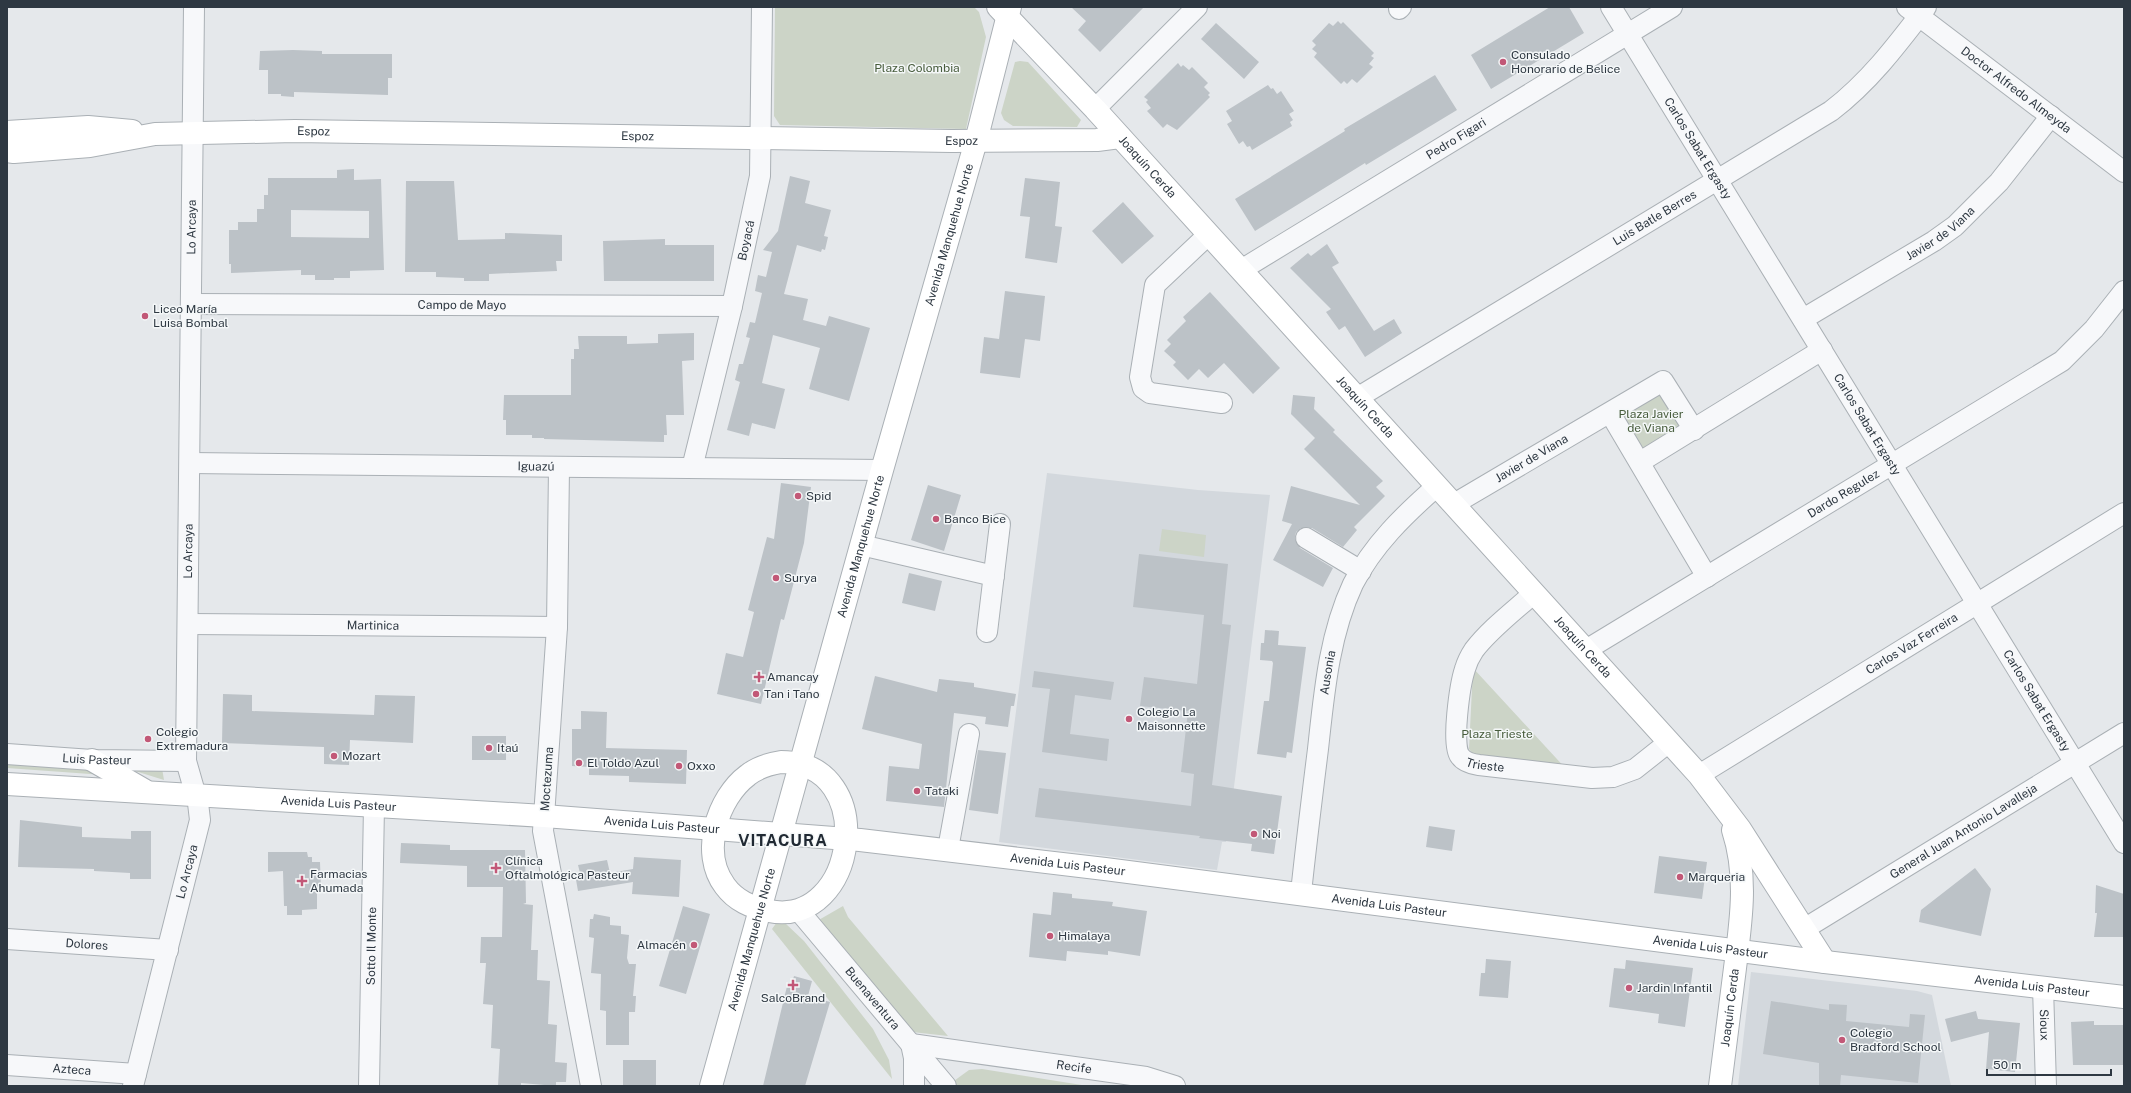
<svg xmlns="http://www.w3.org/2000/svg" width="2131" height="1093" font-family="'Public Sans',sans-serif">
<style>
.built{fill:#d3d8dd}
.green{fill:#ccd4c7}
.building{fill:#bcc2c7;fill-rule:evenodd}
.lines{fill:none;stroke-linecap:round;stroke-linejoin:round}
.street-casing{stroke:#aab0b5;stroke-width:22}
.secondary-casing{stroke:#aab0b5;stroke-width:24}
.street{stroke:#f7f8fa;stroke-width:20}
.secondary{stroke:#fff;stroke-width:22}
.poi-dot{fill:#c25877;stroke:#f4f7f8;stroke-width:1.5}
.labels{text-anchor:middle;stroke-width:3;stroke-linejoin:round;paint-order:stroke}
.poi-label{font-size:12px;fill:#2e3842;stroke:#f4f7f8;text-anchor:start}
.park-label{font-size:12px;fill:#475c3c;stroke:#f4f7f8}
.street-label{font-size:12px;fill:#2e3842;stroke:#f4f7f8}
.district-label{font-size:16px;font-weight:bold;letter-spacing:1px;fill:#202933;stroke:#f4f7f8}
</style>
<rect width="100%" height="100%" fill="#e5e8eb"/>
<path class="built" d="M1047,473l151,17 72,5 -36,292 -8,55h-4l-5,28 -218,-28z
M1751,972l166,19 15,4 19,91h-213z"/>
<path class="green" d="M775,7h199l5,5 7,25 -20,92 -186,-4 -6,-9z
M1020,61l8,1 53,58 -4,7 -64,-1 -9,-6 -3,-7 14,-51z
M1661,385l26,44 -45,28 -27,-45z
M1162,529l44,6 -2,22 -45,-6z
M1473,668l95,103 -92,-13 -7,-9z
M7,763l87,4 10,8 -97,-7z
M119,766l43,2 2,12z
M843,906l5,11 100,119 -36,-4 -95,-111z
M777,922l8,1 19,18 69,88 16,31 3,19 -120,-150z
M982,1069l106,17h-141l22,-16z"/>
<path class="building" d="M1071,7h73l-44,45 -22,-22 8,-9z
M1550,7h19l15,26 -93,56 -20,-34z
M1338,21l3,3 2,-2 31,31 -3,3 3,2 -5,6 4,3 -16,16 -5,-4 -5,5 -3,-3 -3,3 -27,-27 3,-4 -5,-4 4,-4 -4,-4 17,-18 4,3z
M1216,23l43,39 -15,17 -43,-40z
M293,50l29,1v3h70v24h-4v17l-94,-3v5l-13,-1v-2h-13v-24h-9l1,-19z
M1178,63l3,4 2,-2 6,5 3,-3 16,16 -4,4 6,6 -2,2 2,2 -33,33 -10,-6 -4,4 -16,-17 4,-3 -5,-6 2,-2 -4,-3z
M1435,75l22,35 -91,55 -1,-2 -110,68 -20,-32 110,-68 -1,-2z
M1268,85l3,4 2,-1 4,6 4,-3 13,20 -5,3 4,6 -3,2 2,4 -40,24 -2,-4 -3,1 -4,-6 -4,3 -12,-20 5,-3 -6,-10z
M354,169v11l27,-1 3,91 -34,1v7h-16v2h-19v-5h-14v-5l-70,3v-9h-2v-34h9v-8h19v-13h7v-14h4v-17h69v-8zM291,210l78,1v27l-78,-1z
M790,176l20,5 -5,22 26,7 -7,26 4,1 -3,13 -3,-1 -1,3 -24,-7 -13,49 24,5 -5,21 23,6 3,-10 41,12 -21,73 -40,-12 11,-41 -47,-13 -11,48 23,6 -10,40 -23,-6 -3,13 -22,-6 13,-48 -5,-2 4,-16h4l7,-26 -4,-1 4,-15 5,1 7,-30 -7,-2 3,-16 8,2 6,-25 -9,-2 15,-19z
M1025,178l35,4 -5,44 7,1 -5,36 -32,-5 5,-41 -10,-1z
M406,181h48l4,59 47,-1v-6l57,2v26h-6l1,10 -68,3v7h-25v-3l-28,-1v-5h-31z
M1123,202l31,34 -32,28 -30,-33z
M665,239v6h49v36h-110l-1,-40z
M1327,244l12,19 -7,4 42,64 20,-12 8,14 -37,24 -20,-31 -6,4 -13,-18 5,-3 -41,-41 18,-15 3,3z
M1005,291l40,5 -5,45 -15,-2 -5,39 -40,-5 4,-36 15,2z
M1210,292l70,76 -27,26 -29,-31 -16,15 -9,-9 -11,11 -15,-15 3,-3 -12,-11 7,-7 -4,-4 19,-19 -3,-4z
M694,333v27l-12,1 2,54h-18l1,20h-3v7l-120,-3v-1h-12v-3h-26v-15h-3l1,-25h67v-36h3v-10h5l-1,-13h49v8l31,-1v-9z
M1293,395l22,2 -1,12 21,21 -2,2 50,49 -7,6 9,9 -31,31 3,3 -14,17 -31,-19h-11l-5,4 -1,6 5,10 33,20 -10,19 -50,-27 19,-36 -10,-3 9,-35 69,19 -56,-56 11,-11 -24,-24z
M781,483l30,4 -7,56 -20,77 -3,-1 -20,85 -44,-10 9,-41 17,4 11,-45 -6,-2 19,-73 7,2z
M928,485l33,10 -17,56 -33,-11z
M1139,554l89,10 -6,60 9,1 -19,160 70,11 -8,58 -23,-3 1,-7 -53,-6 1,-2 -165,-19 4,-29 152,18 3,-32 -13,-2 7,-61 -48,-5 4,-29 53,7 7,-69 -71,-8z
M909,573l33,8 -7,30 -33,-8z
M1265,630l14,1 -1,14 28,2 -14,106 -5,-1 -1,6 -29,-4 7,-53h5l4,-38 -1,-2 -12,-1 1,-17h3z
M1034,671l80,11 -3,18 -36,-5 -5,39 39,5 -2,22 -65,-9 8,-63 -18,-2z
M875,676l62,16 2,-13 35,4v4l42,7 -2,12h-3l-3,21 -23,-3 1,-7 -32,-4 -10,94 -58,-6 3,-35 30,3 3,-25 -60,-15z
M223,694l29,1v16l122,4 1,-20 40,1 -2,47 -63,-3 -1,25 -25,-1v-17l-102,-4z
M581,711l26,1 -1,36 81,2 -1,34 -57,-2v-6l-40,-1v-8l-17,-1v-37h9z
M472,736h34v24h-34z
M978,750l28,3 -8,61 -29,-4z
M20,820l62,7v10l49,2v-8h20v48h-21v-6l-36,-2v-2l-76,-2z
M1429,826l26,4 -3,21 -26,-4z
M401,843l49,2v5h75l1,53 -3,1 10,1 -2,45h7l-1,30 13,1 -2,43 9,1 -2,37 12,1 -1,19h-10v4l-35,-3v3h-23l2,-37 -9,-1 2,-43 -10,-1 3,-41h-6l1,-26h21l1,-50h-36v-21l-67,-3z
M268,852h39l1,5h4v5h8l1,29h-4v18l-15,1v5h-15v-9h-3l-1,-35 -15,1z
M1659,856l48,6 -5,37 -48,-6z
M634,857l47,3 -2,37 -47,-3 1,-12 -55,9 -3,-17 5,-1 -2,-8 29,-5 3,13 23,-4z
M1975,868l16,21 -10,47 -62,-14 2,-12z
M2096,885l28,9 -1,43h-29l3,-24h-2z
M1053,892l19,2v4l41,4 -1,4 35,5 -7,45 -32,-5v4l-41,-4 -1,10 -37,-4 4,-44 18,2z
M683,906l27,8 -24,80 -27,-8z
M594,914l16,3v8l11,1v8l8,1 -2,23 2,6h7l-3,32h3l-1,16h-6v33h-23v-34l-6,-1 1,-36 -10,-1 3,-35 -5,-1 1,-18h3z
M1486,959l25,2 -3,37 -29,-2 2,-23h4z
M1626,960l67,8 -8,59 -27,-4 1,-9 -50,-7 5,-39 11,1z
M794,976l18,5 -4,15 22,6 -8,27 -17,57h-42l25,-104 4,1z
M1771,1001l58,9v-6l18,1 -1,16 63,6 1,-13 15,1 -7,68 -77,-8 -1,11h-21v-23l-56,-9z
M1976,1011l2,8 42,4 -5,49 -29,-3 3,-37 -38,10 -6,-23z
M2094,1021v4h30v40h-51l-2,-43z
M623,1060h33v25l-33,1z"/>
<g class="lines">
<defs>
<g id="street">
<path id="s1" d="M1611,7l513,836"/>
<path id="s2" d="M1907,7l217,165"/>
<path d="M1399,9l2,-2"/>
<path d="M1095,109l102,-102"/>
<path d="M1208,235l-53,50 -15,92 3,11 7,5 72,10"/>
<path id="s3" d="M1241,270l431,-263"/>
<path id="s4" d="M192,304l540,2"/>
<path id="s5" d="M1803,319l131,-78 21,-15 44,-44 52,-66"/>
<path id="s6" d="M1357,398l474,-287c38,-29 66,-66 95,-104"/>
<path d="M1610,413l97,164"/>
<path d="M1640,462l182,-112"/>
<path id="s7" d="M190,463l692,7"/>
<path d="M559,467l-2,160 -14,204 48,255"/>
<path id="s8" d="M692,468l40,-162 28,-130 2,-169"/>
<path id="s9" d="M1454,504l209,-123 31,49"/>
<path d="M1306,538l55,33"/>
<path d="M861,545l133,31"/>
<path id="s10" d="M1534,593c-20,18 -44,36 -60,57 -4,6 -7,12 -9,19 -5,15 -14,76 -5,87 4,6 12,8 19,9l113,13 21,-1 22,-8 34,-27"/>
<path id="s11" d="M189,624l368,3"/>
<path d="M987,632l13,-108"/>
<path id="s12" d="M1586,650l476,-289 32,-32 30,-38"/>
<path id="s13" d="M7,754l85,6 94,1"/>
<path id="s14" d="M1699,775l425,-262"/>
<path d="M948,849l21,-115"/>
<path id="s15" d="M1301,893c5,-48 11,-96 17,-144 6,-55 11,-114 35,-165 20,-39 51,-69 84,-98"/>
<path id="s16" d="M799,911l147,175"/>
<path id="s17" d="M1804,929l320,-196"/>
<path id="s18" d="M7,939l161,11"/>
<path id="s19" d="M2043,987l3,99"/>
<path id="s20" d="M7,1065l129,9"/>
<path id="s21" d="M133,1086l67,-266 -2,-17 -12,-42 8,-754"/>
<path id="s22" d="M369,1086l5,-280"/>
<path id="s23" d="M914,1086v-28l-3,-14 235,33 29,9"/>
</g>
<g id="secondary">
<path id="s24" d="M998,7l97,102 604,666 41,54 85,133"/>
<path d="M7,132l81,-5 44,4"/>
<path id="s25" d="M7,151l7,1 76,-6 65,-12 140,-3 657,10 145,-1 23,-3"/>
<path d="M92,760l52,30"/>
<path d="M781,762c100,0 76,167 -12,149 -18,-4 -33,-10 -44,-25 -25,-33 -8,-88 23,-111 10,-8 21,-11 33,-13z"/>
<path id="s26" d="M7,784l537,32 316,24 245,29 720,93 299,35"/>
<path id="s27" d="M711,1086l171,-616 94,-329 34,-134"/>
<path id="s28" d="M1720,1086c5,-39 10,-79 15,-118 6,-47 13,-92 -2,-138"/>
</g>
</defs>
<use href="#street" class="street-casing"/>
<use href="#secondary" class="secondary-casing"/>
<use href="#street" class="street"/>
<use href="#secondary" class="secondary"/>
</g>
<g class="poi-dot">
<circle cx="1503" cy="62" r="4"/>
<circle cx="145" cy="316" r="4"/>
<circle cx="798" cy="496" r="4"/>
<circle cx="936" cy="519" r="4"/>
<circle cx="776" cy="578" r="4"/>
<path d="M757 671h4v4h4v4h-4v4h-4v-4h-4v-4h4z"/>
<circle cx="756" cy="694" r="4"/>
<circle cx="1129" cy="719" r="4"/>
<circle cx="148" cy="739" r="4"/>
<circle cx="489" cy="748" r="4"/>
<circle cx="334" cy="756" r="4"/>
<circle cx="579" cy="763" r="4"/>
<circle cx="679" cy="766" r="4"/>
<circle cx="917" cy="791" r="4"/>
<circle cx="1254" cy="834" r="4"/>
<path d="M494 862h4v4h4v4h-4v4h-4v-4h-4v-4h4z"/>
<circle cx="1680" cy="877" r="4"/>
<path d="M300 875h4v4h4v4h-4v4h-4v-4h-4v-4h4z"/>
<circle cx="1050" cy="936" r="4"/>
<circle cx="694" cy="945" r="4"/>
<path d="M791 979h4v4h4v4h-4v4h-4v-4h-4v-4h4z"/>
<circle cx="1629" cy="988" r="4"/>
<circle cx="1842" cy="1040" r="4"/>
</g>
<g class="labels">
<g class="poi-label">
<text x="1511" y="59">Consulado<tspan x="1511" dy="14">Honorario de Belice</tspan></text>
<text x="153" y="313">Liceo María<tspan x="153" dy="14">Luisa Bombal</tspan></text>
<text x="806" y="500">Spid</text>
<text x="944" y="523">Banco Bice</text>
<text x="784" y="582">Surya</text>
<text x="767" y="681">Amancay</text>
<text x="764" y="698">Tan i Tano</text>
<text x="1137" y="716">Colegio La<tspan x="1137" dy="14">Maisonnette</tspan></text>
<text x="156" y="736">Colegio<tspan x="156" dy="14">Extremadura</tspan></text>
<text x="497" y="752">Itaú</text>
<text x="342" y="760">Mozart</text>
<text x="587" y="767">El Toldo Azul</text>
<text x="687" y="770">Oxxo</text>
<text x="925" y="795">Tataki</text>
<text x="1262" y="838">Noi</text>
<text x="505" y="865">Clínica<tspan x="505" dy="14">Oftalmológica Pasteur</tspan></text>
<text x="310" y="878">Farmacias<tspan x="310" dy="14">Ahumada</tspan></text>
<text x="1688" y="881">Marqueria</text>
<text x="1058" y="940">Himalaya</text>
<text x="686" y="949" text-anchor="end">Almacén</text>
<text x="1637" y="992">Jardin Infantil</text>
<text x="793" y="1002" text-anchor="middle">SalcoBrand</text>
<text x="1850" y="1037">Colegio<tspan x="1850" dy="14">Bradford School</tspan></text>
</g>
<g class="park-label">
<text x="917" y="72">Plaza Colombia</text>
<text x="1651" y="418">Plaza Javier<tspan x="1651" dy="14">de Viana</tspan></text>
<text x="1497" y="738">Plaza Trieste</text>
</g>
<g class="street-label">
<text dy="4" stroke="none"><textPath href="#s2" startOffset="137">Doctor Alfredo Almeyda</textPath></text>
<text dy="4" stroke="none"><textPath href="#s25" startOffset="308">Espoz</textPath></text>
<text dy="4" stroke="none"><textPath href="#s25" startOffset="632">Espoz</textPath></text>
<text dy="4" stroke="none"><textPath href="#s3" startOffset="252">Pedro Figari</textPath></text>
<text dy="4" stroke="none"><textPath href="#s25" startOffset="956">Espoz</textPath></text>
<text dy="4" stroke="none"><textPath href="#s1" startOffset="166">Carlos Sabat Ergasty</textPath></text>
<text dy="4" stroke="none"><textPath href="#s24" startOffset="219">Joaquín Cerda</textPath></text>
<text dy="4" stroke="none"><textPath href="#s6" startOffset="348">Luis Batle Berres</textPath></text>
<text dy="4" stroke="none"><textPath href="#s21" startOffset="869">Lo Arcaya</textPath></text>
<text dy="4" stroke="none"><textPath href="#s5" startOffset="162">Javier de Viana</textPath></text>
<text dy="4" stroke="none"><textPath href="#s27" startOffset="884">Avenida Manquehue Norte</textPath></text>
<text dy="4" stroke="none"><textPath href="#s8" startOffset="234">Boyacá</textPath></text>
<text dy="4" stroke="none"><textPath href="#s4" startOffset="270">Campo de Mayo</textPath></text>
<text dy="4" stroke="none"><textPath href="#s24" startOffset="543">Joaquín Cerda</textPath></text>
<text dy="4" stroke="none"><textPath href="#s1" startOffset="490">Carlos Sabat Ergasty</textPath></text>
<text dy="4" stroke="none"><textPath href="#s9" startOffset="90">Javier de Viana</textPath></text>
<text dy="4" stroke="none"><textPath href="#s7" startOffset="346">Iguazú</textPath></text>
<text dy="4" stroke="none"><textPath href="#s12" startOffset="301">Dardo Regulez</textPath></text>
<text dy="4" stroke="none"><textPath href="#s27" startOffset="560">Avenida Manquehue Norte</textPath></text>
<text dy="4" stroke="none"><textPath href="#s21" startOffset="545">Lo Arcaya</textPath></text>
<text dy="4" stroke="none"><textPath href="#s11" startOffset="184">Martinica</textPath></text>
<text dy="4" stroke="none"><textPath href="#s14" startOffset="250">Carlos Vaz Ferreira</textPath></text>
<text dy="4" stroke="none"><textPath href="#s24" startOffset="867">Joaquín Cerda</textPath></text>
<text dy="4" stroke="none"><textPath href="#s15" startOffset="222">Ausonia</textPath></text>
<text dy="4" stroke="none"><textPath href="#s1" startOffset="814">Carlos Sabat Ergasty</textPath></text>
<text dy="4" stroke="none"><textPath href="#s13" startOffset="90">Luis Pasteur</textPath></text>
<text dy="4" stroke="none"><textPath href="#s10" startOffset="220">Trieste</textPath></text>
<text transform="translate(547 779) rotate(-86)" y="4">Moctezuma</text>
<text dy="4" stroke="none"><textPath href="#s26" startOffset="332">Avenida Luis Pasteur</textPath></text>
<text dy="4" stroke="none"><textPath href="#s26" startOffset="656">Avenida Luis Pasteur</textPath></text>
<text dy="4" stroke="none"><textPath href="#s17" startOffset="187">General Juan Antonio Lavalleja</textPath></text>
<text dy="4" stroke="none"><textPath href="#s26" startOffset="1064">Avenida Luis Pasteur</textPath></text>
<text dy="4" stroke="none"><textPath href="#s21" startOffset="221">Lo Arcaya</textPath></text>
<text dy="4" stroke="none"><textPath href="#s26" startOffset="1388">Avenida Luis Pasteur</textPath></text>
<text dy="4" stroke="none"><textPath href="#s27" startOffset="152">Avenida Manquehue Norte</textPath></text>
<text dy="4" stroke="none"><textPath href="#s18" startOffset="80">Dolores</textPath></text>
<text dy="4" stroke="none"><textPath href="#s22" startOffset="140">Sotto Il Monte</textPath></text>
<text dy="4" stroke="none"><textPath href="#s26" startOffset="1712">Avenida Luis Pasteur</textPath></text>
<text dy="4" stroke="none"><textPath href="#s26" startOffset="2036">Avenida Luis Pasteur</textPath></text>
<text dy="4" stroke="none"><textPath href="#s16" startOffset="114">Buenaventura</textPath></text>
<text dy="4" stroke="none"><textPath href="#s28" startOffset="79">Joaquín Cerda</textPath></text>
<text dy="4" stroke="none"><textPath href="#s19" startOffset="38">Sioux</textPath></text>
<text dy="4" stroke="none"><textPath href="#s23" startOffset="207">Recife</textPath></text>
<text dy="4" stroke="none"><textPath href="#s20" startOffset="65">Azteca</textPath></text>
</g>
<g class="district-label">
<text x="783" y="846">VITACURA</text>
</g>
</g>
<rect width="2131" height="1093" fill="none" stroke="#2e3842" stroke-width="16"/>
<path d="M1987 1069v6h124v-6" fill="none" stroke="#2e3842" stroke-width="2"/>
<text x="1993" y="1069" font-size="12" fill="#2e3842" stroke="#f4f7f8" stroke-width="3" paint-order="stroke">50 m</text>
</svg>
